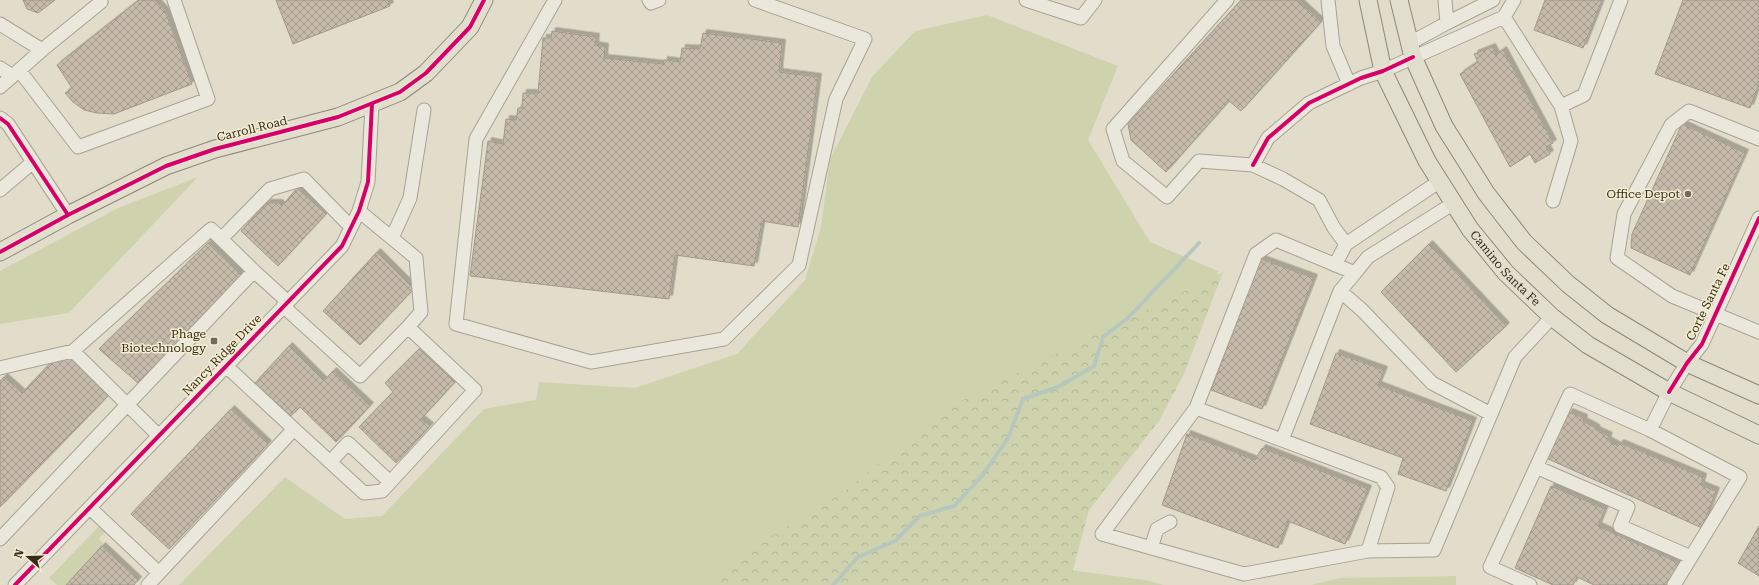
<svg xmlns="http://www.w3.org/2000/svg" width="1759" height="585" font-family="'Roboto Serif',serif">
<style>
.green{fill:#cfd3ad}
.forest{fill:url(#forest-crowns)}
.lines{fill:none;stroke-linecap:round;stroke-linejoin:round}
.stream{stroke:#b6c8be;stroke-width:4}
.building{fill:url(#building-cross-hatch);stroke:#a2998a;filter:url(#shadow)}
.minor-casing{stroke:#a7a294;stroke-width:15}
.major-casing{stroke:#8d877a;stroke-width:19}
.minor{stroke:#eae7dc;stroke-width:13}
.major{stroke:#e2decd;stroke-width:17}
.cycleway-casing{stroke:#f4edcf;stroke-width:6}
.cycleway{stroke:#d6006c;stroke-width:4}
.poi-dot{fill:#72695a;stroke:#f4edcf;stroke-width:1.5}
.labels{text-anchor:middle;stroke-width:3;stroke-linejoin:round;paint-order:stroke}
.street-label{font-size:12px;fill:#352b1d;stroke:#f4edcf}
.poi-label{font-size:12px;fill:#352b1d;stroke:#f4edcf;text-anchor:end}
</style>
<defs>
<pattern id="forest-crowns" width="20" height="18" patternUnits="userSpaceOnUse"><rect width="20" height="18" fill="#cfd3ad"/><path d="M2 6a3 3 0 1 1 6 0M12 15a3 3 0 1 1 6 0" fill="none" stroke="#b2b594"/></pattern>
<pattern id="building-cross-hatch" width="8" height="8" patternUnits="userSpaceOnUse"><rect width="8" height="8" fill="#c6bbab"/><path d="M0 0l8 8M0 8l8-8" fill="none" stroke="#a2988b"/></pattern>
<filter id="shadow"><feDropShadow dx="3.5" dy="-3.5" stdDeviation="0" flood-color="#0004"/></filter>
</defs>
<rect width="100%" height="100%" fill="#e2ddca"/>
<path class="green" d="M987,15l131,51 -30,74 62,102 68,29 -37,98 -94,137 -17,64 75,10 19,5h-985l106,-108 60,42 37,-3 102,-107 52,-9 3,-18 96,6 102,-34 68,-74 16,-53 9,-68 42,-82 43,-46z
M198,177l-129,136 -69,11v-53l118,-63z
M100,525l6,6 -7,8 4,4 -1,3 -36,39h-9l-8,-7z
M1456,576v9h-145l29,-7z"/>
<path class="forest" d="M1223,272l-39,102 -25,47 -70,89 -20,75h-357l20,-25 109,-66 106,-86z"/>
<g class="lines">
<path class="stream" d="M833,585l25,-28 37,-16 25,-25 34,-10 29,-31 25,-37 15,-39 35,-12 36,-21 9,-29 25,-19 71,-75"/>
</g>
<path class="building" d="M23,0h32l-17,13 -11,-4z
M139,0h16l10,11 27,73 -78,30 -17,-1 -13,-3 -11,-8 -8,-9 7,-5 -15,-23z
M276,0h112l2,6 -97,38z
M1241,0h56l24,22 -80,89 -12,-10 -63,71 -35,-32 -3,-16z
M1545,0h57l-19,48 -49,-18z
M1683,0h76v84l-9,24 -95,-34z
M552,31l44,6 -1,8 10,2 -1,11 59,6 1,-4 16,2 2,-14 18,1 3,-16 79,10 -3,29 39,5 -20,150 -36,-6 -8,45 -79,-11 -6,44 -199,-23 18,-135 15,3 3,-25 10,1 2,-12h4l1,-15h15l5,-55h8z
M1492,47l4,8 7,-5 50,93 -7,4 4,7 -15,9 -5,-9 -20,13 -50,-93 18,-12 -4,-8z
M1682,124l63,29 -55,122 -59,-27 1,-14z
M297,188l29,26 -48,52 -37,-35 26,-28h12l3,3z
M208,243l33,32 -102,109 -40,-35z
M1429,244l77,82 -50,46 -75,-80z
M377,252l37,37 -54,56 -37,-34z
M1261,259l53,19 -52,131 -51,-19z
M289,346l35,35 9,-10 37,35 -34,36 -36,-35 -9,9 -36,-33z
M419,349l36,33 -34,37 9,7 -34,37 -37,-36 34,-35 -8,-9z
M1336,353l48,17 -6,15 95,36 -27,70 -48,-17 5,-16 -93,-34z
M70,358l38,38 -108,111v-126l4,-4 18,16 32,-34z
M231,409l37,35 -99,105 -38,-35z
M1569,412l15,6 -1,3 13,7v2l13,6 -2,4 11,6 2,-3 83,34 -2,8 15,6 -14,37 -156,-70z
M1187,434l68,26 7,-12 106,41 -23,55 -57,-23 -10,27 -116,-43z
M1551,486l54,23 -7,17 81,37 -11,22h-74l-17,-8 -4,8h-20l-38,-17z
M1759,526v50l-21,-13z
M102,546l36,34 -4,5h-68z"/>
<g class="lines">
<defs>
<path id="minor" d="M555,0l-79,139 -20,185 135,38 133,-23 75,-74 37,-166 29,-60 -110,-39
M649,0l2,3 8,-3
M1026,0l55,18 14,-18
M1227,0l-114,129 10,32 44,36 32,-36 54,4 30,14 36,21 15,28 12,16 -11,21
M1328,0l5,46 16,38
M1504,17l10,-17
M1447,23l46,-23
M0,24l42,26
M1410,43l37,-20 -2,-23
M0,68l12,8
M19,70l59,77 130,-48 -34,-99
M0,87l42,-37 59,-48 -1,-2
M0,118l8,6 60,91
M1759,139l-70,-28 -18,14 -47,89 -7,44 55,38 87,36
M1253,165l15,-27 41,-35 52,-25 22,-7 121,-54 57,89
M0,190l33,-28
M1553,201l18,-60 -10,-35 23,-11 37,-95
M359,211l57,47 5,54 -13,15
M392,238l18,-40 14,-88
M221,239l49,-50 34,-10 47,48
M1346,244l94,-63
M1355,273l13,-16 86,-54
M283,306l77,70 48,-49 67,63 -93,101 -18,2 -70,-64
M73,351l138,-122 43,42
M0,368l73,-17 86,85
M1196,408l60,-154 20,-14 79,33 -15,18 22,19 70,73 59,31
M1650,430l19,-38 18,-29 15,-19 57,-126
M1282,440l58,-149
M330,462l18,-19 42,39
M1536,467l92,40 -8,19 71,31
M90,508l69,65 135,-144 -68,-63
M0,539l254,-268 34,31
M1151,548l6,-19 13,-7
M1368,551l-124,23 -142,-40 94,-126 185,69 7,10 -20,64 66,-1 81,-193 37,-40
M15,585l327,-339 17,-35 9,-29 4,-78
M148,585l11,-12
M1530,585l-40,-18 80,-173 80,36 90,47 -66,108"/>
<g id="major">
<path id="s1" d="M1368,0l15,71 44,90 43,68 36,44 46,44 36,28 81,47 90,43"/>
<path d="M1399,0l14,57 31,69 42,67 38,49 44,42 39,31 80,48 72,32"/>
<path d="M0,252l68,-37 98,-49 49,-17 123,-32 62,-25 26,-19 44,-46 14,-27"/>
</g>
</defs>
<use href="#minor" class="minor-casing"/>
<use href="#major" class="major-casing"/>
<use href="#minor" class="minor"/>
<use href="#major" class="major"/>
<defs>
<path id="cycleway" d="M0,118l8,6 60,91
M1253,165l15,-27 41,-35 52,-25 22,-7 30,-14
M0,252l68,-37 98,-49 49,-17 123,-32 62,-25 26,-19 44,-46 14,-27
M1669,392l18,-29 15,-19 57,-126
M15,585l327,-339 17,-35 9,-29 4,-78"/>
</defs>
<use href="#cycleway" class="cycleway-casing"/>
<use href="#cycleway" class="cycleway"/>
</g>
<g class="poi-dot">
<circle cx="1688" cy="194" r="4"/>
<rect x="210" y="337" width="8" height="8" rx="2"/>
</g>
<g class="labels">
<g class="street-label">
<text transform="translate(252 129) rotate(-14)" y="4">Carroll Road</text>
<text dy="4" stroke="none"><textPath href="#s1" startOffset="306">Camino Santa Fe</textPath></text>
<text transform="translate(1708 302) rotate(-64)" y="4">Corte Santa Fe</text>
<text transform="translate(222 355) rotate(-46)" y="4">Nancy Ridge Drive</text>
</g>
<g class="poi-label">
<text x="1680" y="198">Office Depot</text>
<text x="206" y="338">Phage<tspan x="206" dy="14">Biotechnology</tspan></text>
</g>
</g>
<g transform="translate(28 557) rotate(290)" stroke="#f4edcf" stroke-width="3" paint-order="stroke">
<path d="M0-3L7 15L0 10L-7 15Z" fill="#352b1d"/>
<text y="-6" font-size="11" font-weight="bold" text-anchor="middle" fill="#352b1d">N</text>
</g>
</svg>
